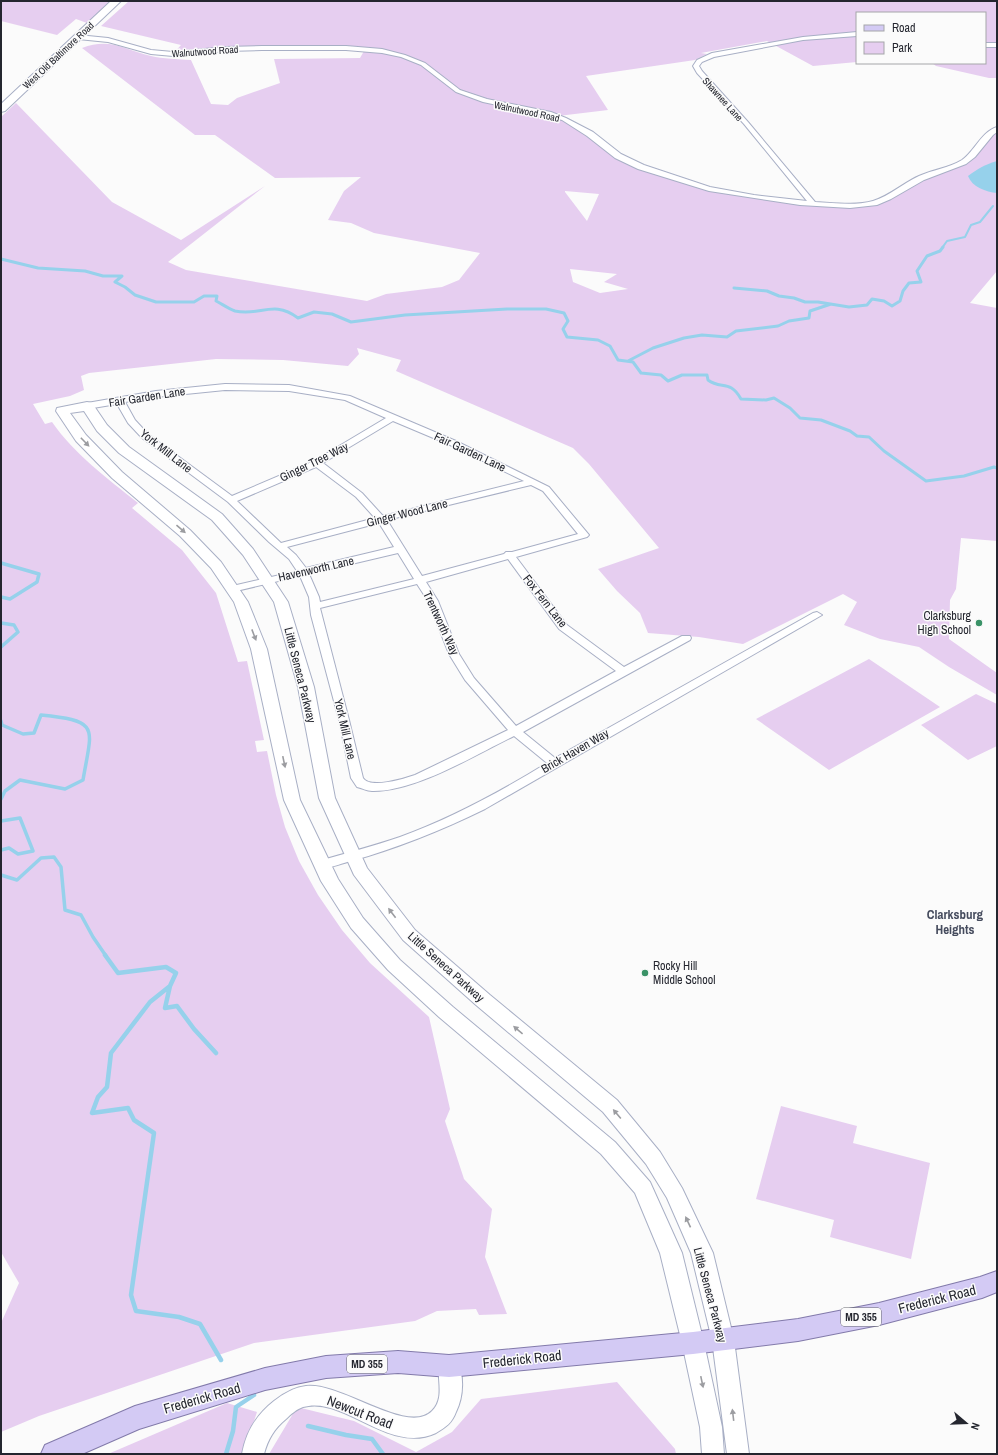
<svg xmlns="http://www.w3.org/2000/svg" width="998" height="1455" font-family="'Archivo Narrow',sans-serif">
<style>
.green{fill:#e6cef0;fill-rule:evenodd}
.water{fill:#96d1eb}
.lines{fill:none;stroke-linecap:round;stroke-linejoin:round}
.stream-far3{stroke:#96d1eb;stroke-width:2}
.stream-far2{stroke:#96d1eb;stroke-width:3}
.stream-far1{stroke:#96d1eb;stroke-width:3.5}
.stream{stroke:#96d1eb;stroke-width:4.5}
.street-casing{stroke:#a8afc5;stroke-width:2}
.secondary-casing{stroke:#a8afc5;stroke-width:2}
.primary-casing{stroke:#827aaa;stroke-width:2}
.street{fill:#fff;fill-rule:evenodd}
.secondary{fill:#fff;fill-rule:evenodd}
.primary{fill:#d3caf4;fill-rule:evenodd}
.oneway{fill:#9c9da1}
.poi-dot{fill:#3a9267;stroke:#fbfbfb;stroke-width:1.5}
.labels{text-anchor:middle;stroke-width:3;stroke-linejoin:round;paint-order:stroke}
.far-street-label{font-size:10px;fill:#24262f;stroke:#fbfbfb}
.shield{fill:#fbfbfb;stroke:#64666c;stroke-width:1}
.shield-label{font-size:11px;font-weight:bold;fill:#24262f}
.street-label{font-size:12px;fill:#24262f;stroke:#fbfbfb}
.poi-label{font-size:12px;fill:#24262f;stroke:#fbfbfb;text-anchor:end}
.neighbourhood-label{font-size:13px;font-weight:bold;fill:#464c5e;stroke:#fbfbfb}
.near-street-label{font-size:14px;fill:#24262f;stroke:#fbfbfb}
</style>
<rect width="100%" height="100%" fill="#fbfbfb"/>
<path class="green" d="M1,1h110l-24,22 -11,-4 -19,16 -56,-14z
M129,1h868v77h-8l-53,-12 -4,-3h53v-50h-128v49l-44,4 -46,-25 -66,12 6,1 -12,6 -109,16 22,34 -50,6 60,40 72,28 64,13 96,9 24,-3 47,-25 42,-16 34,-33v142l-27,32 27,5v233l-36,-3 -5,51 -6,11 -1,39 48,34v22l-48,-28 -30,-20 -39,-8 -36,-14 13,-23 -14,-8 -100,50 -44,-7 -51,-4 -8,-20 -23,-22 -19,-22 61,-21 -70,-84 -16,-16 -177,-77 5,-11 -44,-12 2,6 -11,12 -65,-6 -67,-1 -127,14 -8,3 3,14 -14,6 -37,8 12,20 7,-2c23,33 55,56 86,81l-6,5 50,42 34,43 22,69 9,-1 17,79 -9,1 2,11 10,-1 9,44 9,32 14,34 19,34 24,35 28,33 59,54 21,92 -5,12 19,58 28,30 -7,48 22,57 -28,1 -3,-6 -39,2 -22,10 -161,22 -215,73 -38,16v-109l18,-40 -18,-31v-1135l15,-14 96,99 69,38 84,-54 -97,76 18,8 181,31 19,-7 56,-7 17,-7 21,-27 -106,-20 -23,-10 -23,-3 16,-29 17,-14 -86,1 -60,-43h-20l-113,-87c28,-11 43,2 69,8 12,3 27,3 40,4l20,44 17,1 9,-7 43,-15 -6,-24 86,-1 4,-7 -18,-3h-84l-89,6 8,-9 -80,-19zM565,191l34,3 -12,27 -22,-29zM570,269l47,5 -13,8 24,7 -28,4 -27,-11z
M869,659l71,48 -111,63 -73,-51z
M976,694l21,10v42l-29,14 -47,-35z
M781,1106l76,20 -4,17 77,20 -19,96 -81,-22 4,-17 -78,-21z
M617,1382l58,67 1,5h-407l28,-47 57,14 62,31 36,-20 29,-33z
M227,1403l30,9 -14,42h-135z"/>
<path class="water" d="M997,161v32c-11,-1 -25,-6 -29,-17 9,-7 18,-12 29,-15z"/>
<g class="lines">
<path class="stream-far3" d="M942,248l5,-7 18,-4 6,-12 9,-3 13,-16"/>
<path class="stream-far2" d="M1,259l37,9 47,3 18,5h19l-7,6 10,5 10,8 21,7h38l10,-6h13l-1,5c6,3 13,8 19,10 25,6 38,-12 63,7l16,-6 18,2 19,8 54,-7 102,-6h39l18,4 4,8 -5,8 4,8 31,3 12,6 8,14 15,2 8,11 20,2 7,6 14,-6h25l1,5c13,10 22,-1 33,19l25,1 8,-2 16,10 10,10 21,2 29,11 7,5 12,1 15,14 42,30 38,-5 30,-9 3,1
M734,288l33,3 12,5 15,2 11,4h13l31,5 18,-2 5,-6 12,2 8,5 8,-5 3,-10 6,-8 12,-1 -4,-11 10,-15 13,-5 3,-4
M628,361l25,-13 31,-10 18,-3 25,2 9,-6 42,-5 11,-5 20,-3 1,-7 21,-7"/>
<path class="stream-far1" d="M1,563l38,11 -2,8 -27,17 -9,-2
M1,623l13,2 4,7 -17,15
M1,721l1,4 21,9 11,-1 7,-18c60,6 51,12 42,65l-18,9 -45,-9 -15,11 -4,8
M1,821l19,-3 13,33 -15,3 -9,-6 -8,2
M1,875l16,5 24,-22 13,-1 7,10 4,43 16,5 12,22 13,19"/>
<path class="stream" d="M105,955l13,18 48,-6 10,6 -6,13 -20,16 -39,51 -4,34 -9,10 -6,16 36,-5 6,12 20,13 -23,162 5,16 43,6 21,7 21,36
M170,986l-5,22 12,-2 17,23 22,24
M308,1426l38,9 26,4 11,15
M226,1454l7,-23 3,-24 18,-12"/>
<defs>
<path id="street" d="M857,32v4l-54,4 -89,17 -12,5 -3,4 3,5 46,51 67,80c19,1 40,4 58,-1 17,-5 30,-18 46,-25 13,-6 30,-8 43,-16 13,-9 19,-28 35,-33v5l-4,3 -18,22 -9,7 -42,16 -33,19 -14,6 -27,3 -50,-3 -91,-14 -71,-22 -23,-11 -28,-22 -25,-16 -13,-4 -66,-14 -27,-10 -35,-27 -20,-8 -19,-4 -36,-3h-84l-36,1 -53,5 -22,-2 -43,-12 -30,-3 -3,-2 3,-2 30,3 43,12 22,2 53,-5 36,-1h84l36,3 23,6 20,8 35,27 27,9 64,13 15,6 27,14 28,22 23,11 66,22 44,8 53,6 -63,-77 -47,-51 -4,-7 4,-6 15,-7 91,-16z
M985,43h12v4h-12z
M225,384l64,1 61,11 106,45 93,46 40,48 -2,2 -71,20 51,68 57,42 58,-31h8l1,2 -1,2 -167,92 32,26 258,-145 4,-1 5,3 -337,194c-43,21 -87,39 -134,52 -9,2 -23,9 -32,6l-2,-3 2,-3c27,-8 55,-15 81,-24 52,-19 100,-45 147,-74l-33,-27c-39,19 -99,56 -142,55 -5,0 -10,-3 -15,-4l-6,-9 -12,-58 -28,-105 -2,-18 -9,-21 -68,16 -5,-3 1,-2 69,-16 -8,-12 -20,-17 -41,-40 -86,-64 -14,-15 -11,-19 -30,5 -4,-3 4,-3 69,-12zM225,390l64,1 56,9 41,18 -72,43 -82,35 -84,-62 -13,-14 -10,-18 31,-5zM393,421l57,24 74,36 -141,35 -21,-23 -39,-30zM316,467l40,30 19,21 -94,25 -44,-42zM531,485l12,6 35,43 -66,18h-6l-2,2 -82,22 -35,-56zM379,523l15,24 -88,21 -10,-13 -9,-8zM398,553l16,26 -94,23 -1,-5 -10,-23zM508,559l51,70 57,42 -100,55 -42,-48 -15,-24 -21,-53 -12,-19zM417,584l11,17 21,53 16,26 43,50 -93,45c-11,4 -45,14 -52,3l-14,-58 -29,-112z"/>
<path id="secondary" d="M111,1h10l-116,110 -4,1v-8z
M87,402l5,1 15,22 22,22 93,67 31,35 35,53 26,85 21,111 32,70 48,62 75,65 127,105 43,52 22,36 31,65 21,87 15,114h-22l-15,-114 -21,-87 -24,-55 -21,-34 -43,-52 -127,-107 -73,-65 -49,-65 -35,-77 -21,-111 -24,-85 -31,-47 -31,-35 -93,-67 -22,-22 -13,-20 -14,2 16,22 36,37 68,58 31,32 27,40 19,47 33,151 38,79 25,39 37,42 53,47 162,135 35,40 32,71 22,90 18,84 2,27h-22l-2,-27 -18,-84 -22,-90 -25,-60 -34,-39 -162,-137 -51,-47 -37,-42 -30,-47 -37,-81 -33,-151 -17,-47 -23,-34 -31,-32 -68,-58 -36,-37 -20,-30 1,-3z
M449,1356l8,3c7,16 7,37 -1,53 -4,11 -10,15 -20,21 -47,22 -92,-38 -133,-26 -6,2 -12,7 -17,12 -12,10 -18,20 -22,35h-22c4,-22 14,-39 32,-53 9,-7 21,-14 32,-15 36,-4 101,50 126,25 15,-15 2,-36 9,-52z"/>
<path id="primary" d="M997,1271v21l-15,6 -103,27 -81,16 -105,13 -244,23 -51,-4 -72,5 -61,12 -126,39 -57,25h-41l4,-9 90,-39 130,-38 61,-12 72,-5 51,4 244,-23 105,-13 81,-16 101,-26z"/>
</defs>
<use href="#street" class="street-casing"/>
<use href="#secondary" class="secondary-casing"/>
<use href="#primary" class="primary-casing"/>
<use href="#street" class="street"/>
<use href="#secondary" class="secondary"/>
<use href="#primary" class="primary"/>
</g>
<defs><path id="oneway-solid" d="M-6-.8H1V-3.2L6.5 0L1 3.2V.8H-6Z"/></defs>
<g class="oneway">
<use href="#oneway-solid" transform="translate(85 442) rotate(46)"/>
<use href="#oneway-solid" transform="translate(181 529) rotate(41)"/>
<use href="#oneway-solid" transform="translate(254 635) rotate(69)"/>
<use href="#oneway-solid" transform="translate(284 762) rotate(78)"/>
<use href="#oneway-solid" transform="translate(392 913) rotate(-127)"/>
<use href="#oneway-solid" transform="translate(518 1030) rotate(-140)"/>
<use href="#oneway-solid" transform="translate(617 1114) rotate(-130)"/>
<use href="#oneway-solid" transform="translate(688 1222) rotate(-115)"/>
<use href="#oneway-solid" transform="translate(702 1382) rotate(78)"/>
<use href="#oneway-solid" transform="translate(733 1415) rotate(-97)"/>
</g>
<g class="poi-dot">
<circle cx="979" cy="623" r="4"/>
<circle cx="645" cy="973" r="4"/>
</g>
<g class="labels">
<g class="far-street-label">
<text transform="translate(205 51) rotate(-4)" y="4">Walnutwood Road</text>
<text transform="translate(58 55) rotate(-43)" y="4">West Old Baltimore Road</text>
<text transform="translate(723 99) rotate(48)" y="4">Shawnee Lane</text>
<text transform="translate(527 111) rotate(12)" y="4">Walnutwood Road</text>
</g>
<g class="shield">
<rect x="841" y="1308" width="40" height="18" rx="3"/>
<rect x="347" y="1355" width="40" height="18" rx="3"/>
</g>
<g class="shield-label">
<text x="861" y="1321">MD 355</text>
<text x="367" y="1368">MD 355</text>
</g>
<g class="street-label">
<text transform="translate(147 397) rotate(-9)" y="4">Fair Garden Lane</text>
<text transform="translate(166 451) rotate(38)" y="4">York Mill Lane</text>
<text transform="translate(470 452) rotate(25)" y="4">Fair Garden Lane</text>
<text transform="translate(314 462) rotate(-26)" y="4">Ginger Tree Way</text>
<text transform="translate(407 513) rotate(-14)" y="4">Ginger Wood Lane</text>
<text transform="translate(316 569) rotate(-13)" y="4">Havenworth Lane</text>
<text transform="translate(545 601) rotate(52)" y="4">Fox Fern Lane</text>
<text transform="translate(441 623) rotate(65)" y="4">Trentworth Way</text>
<text transform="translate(300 675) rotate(76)" y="4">Little Seneca Parkway</text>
<text transform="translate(345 729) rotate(77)" y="4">York Mill Lane</text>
<text transform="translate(575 751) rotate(-30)" y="4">Brick Haven Way</text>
<text transform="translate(446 967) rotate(42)" y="4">Little Seneca Parkway</text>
<text transform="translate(710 1295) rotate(75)" y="4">Little Seneca Parkway</text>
</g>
<g class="poi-label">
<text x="971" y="620">Clarksburg<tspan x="971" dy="14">High School</tspan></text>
<text x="653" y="970" text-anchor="start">Rocky Hill<tspan x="653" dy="14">Middle School</tspan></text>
</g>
<g class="neighbourhood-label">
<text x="955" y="919">Clarksburg<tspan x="955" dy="15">Heights</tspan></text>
</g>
<g class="near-street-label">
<text transform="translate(937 1299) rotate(-14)" y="5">Frederick Road</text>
<text transform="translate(522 1359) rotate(-6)" y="5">Frederick Road</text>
<text transform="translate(202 1398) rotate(-16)" y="5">Frederick Road</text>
<text transform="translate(360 1412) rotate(21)" y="5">Newcut Road</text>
</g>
</g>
<rect width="998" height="1455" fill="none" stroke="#24262f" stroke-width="4"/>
<rect x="856" y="12" width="130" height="52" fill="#fbfbfb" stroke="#a5a6a9"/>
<rect x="864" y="25" width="20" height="6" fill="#d3caf4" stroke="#a5a6a9"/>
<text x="892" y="32" font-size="12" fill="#24262f">Road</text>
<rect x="864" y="42" width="20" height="12" fill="#e6cef0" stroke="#a5a6a9"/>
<text x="892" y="52" font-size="12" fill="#24262f">Park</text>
<g transform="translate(966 1423) rotate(109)" stroke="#fbfbfb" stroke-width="3" paint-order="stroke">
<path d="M0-3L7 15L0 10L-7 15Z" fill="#24262f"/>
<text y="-6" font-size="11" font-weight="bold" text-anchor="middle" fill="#24262f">N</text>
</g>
</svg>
